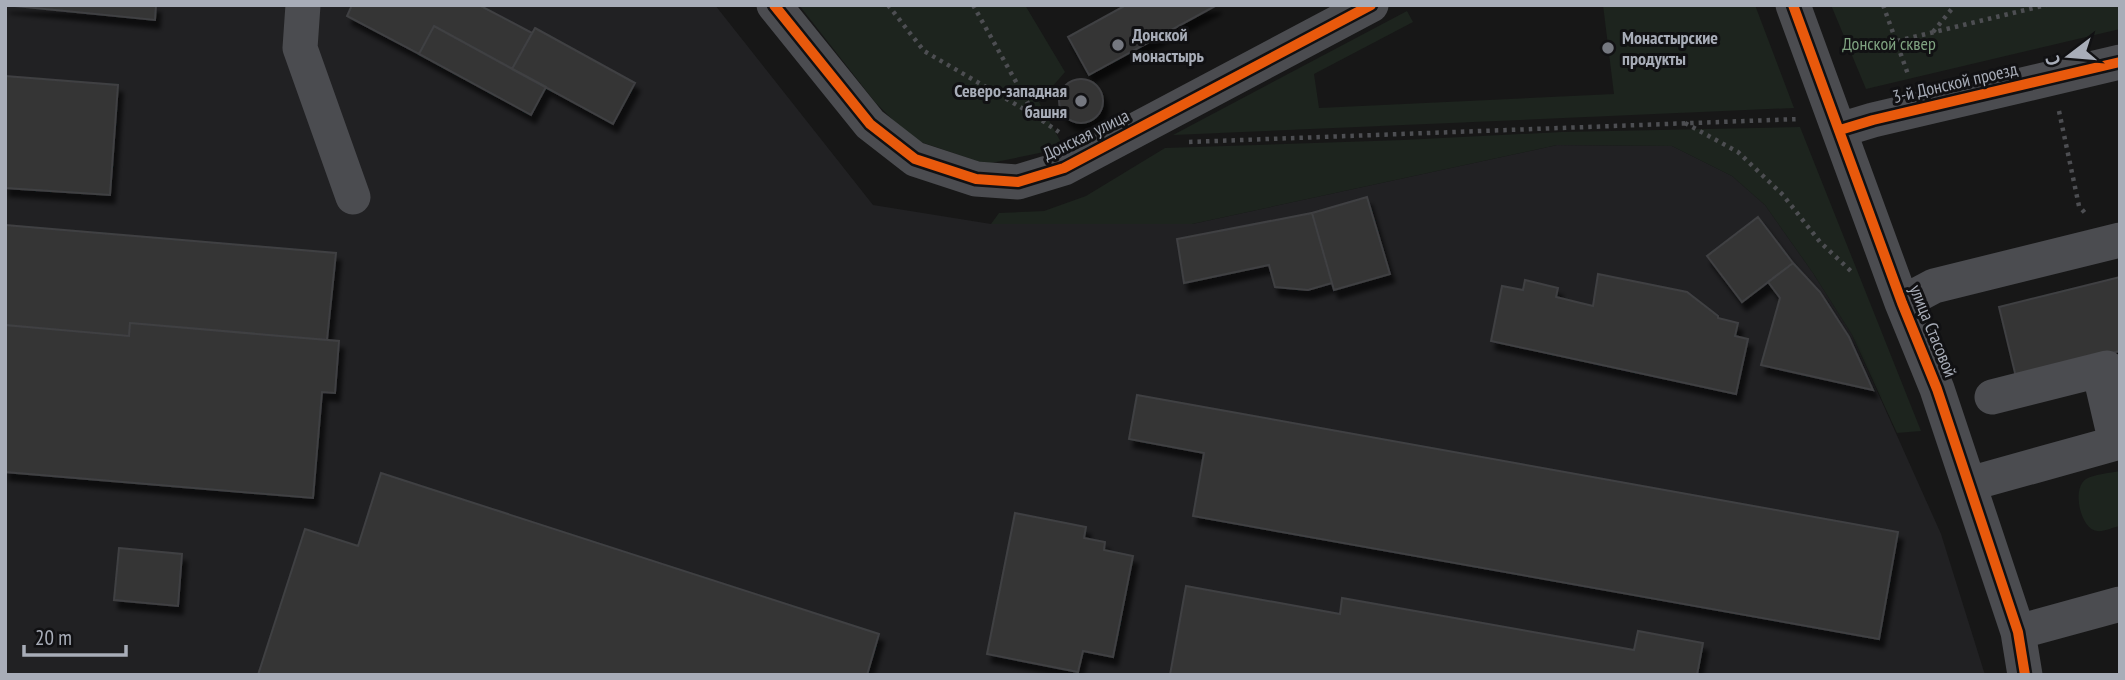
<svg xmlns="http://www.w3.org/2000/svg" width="2125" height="680" font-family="'PT Sans Narrow',sans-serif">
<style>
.built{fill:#212123}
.green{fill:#1d241e}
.building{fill:#353536;stroke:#3f4043;stroke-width:2;filter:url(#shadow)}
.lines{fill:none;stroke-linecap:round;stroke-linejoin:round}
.path{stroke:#4d4e52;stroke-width:4.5;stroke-dasharray:3.5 5;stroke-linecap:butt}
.minor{stroke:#4b4c50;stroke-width:35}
.cycleway-casing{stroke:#111113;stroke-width:15}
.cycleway{stroke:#e8590c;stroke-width:10}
.poi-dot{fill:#757880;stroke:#111113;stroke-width:2.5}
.labels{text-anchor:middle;stroke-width:6;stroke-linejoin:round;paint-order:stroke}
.poi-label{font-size:18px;font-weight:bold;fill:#a8adb8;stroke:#111113;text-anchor:start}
.park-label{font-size:18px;fill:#7fa381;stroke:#111113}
.street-label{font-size:18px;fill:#a8adb8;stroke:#111113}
</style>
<defs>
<filter id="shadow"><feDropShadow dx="4.5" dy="8" stdDeviation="2" flood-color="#0009"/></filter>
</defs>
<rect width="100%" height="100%" fill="#171717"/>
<path class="built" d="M5,5h710l158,200 118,19h201l365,-79 115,1 60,30 33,29 48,68 39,62 89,199 44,141h-1980z"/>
<path class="green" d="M799,5h226l40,67 -26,30 25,46 -78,16 -74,-25 -37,-37z
M1603,5h152l39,103 -621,27 234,-124 6,11 -99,52 5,34 295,-14z
M1831,5h289v24l-254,60z
M1800,127l121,304 -24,2 -45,-98 -39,-62 -48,-68 -33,-29 -60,-30 -115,-1 -365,79h-201l8,-11 45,-2 42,-15 79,-48 238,-8 159,-8z
M2120,471v55c-7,1 -16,6 -23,5 -16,-1 -26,-42 -11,-52 9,-5 24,-6 34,-8z"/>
<path class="building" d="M5,5h151l-1,15z
M352,5h127l53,28 -20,36 -78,-43 -15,28 -72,-38z
M1126,5h91l-128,70 -21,-38z
M434,26l112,61 -15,28 -112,-61z
M535,28l100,55 -22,41 -101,-55z
M5,76l113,9 -8,110 -105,-7z
M1059 101a22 22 0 1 1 44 0a22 22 0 1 1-44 0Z
M1367,197l23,77 -56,16 -22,-77z
M1312,213l20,70 -24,7 -33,-3 -6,-22 -85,18 -7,-44z
M1758,217l35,46 -51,39 -35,-46z
M5,225l331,28 -9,87 -197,-17 -1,13 -124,-11z
M1793,263l27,29 29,45 24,53 -112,-25 19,-67 -12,-16z
M1598,274l89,18 31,24v2l20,5 -3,13 13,3 -12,55 -245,-53 11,-55 21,4 2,-10 33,8 -2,9 37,9z
M2120,277v74l-104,26 -17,-70z
M130,323l209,18 -4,52 -13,-1 -9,106 -308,-26v-147l124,11z
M1137,395l761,137 -19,107 -686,-123 11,-63 -75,-14z
M381,473l498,161 -12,41h-609l47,-146 53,17z
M1015,513l71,14 -2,11 21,4 -1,8 29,6 -20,101 -30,-6 -5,21 -91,-18z
M119,548l63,6 -4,52 -64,-6z
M1186,586l154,28 2,-16 292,52 4,-19 65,12 -6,32h-527z"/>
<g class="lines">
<path class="path" d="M888,5l36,46 110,64 25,17
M973,5l61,109
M1883,5l26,72
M1933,32l22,-27
M1897,41l149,-36
M2059,111l20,95 6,7
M1685,123l53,29 45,43 37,47 34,32
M1189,142l610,-23"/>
<path class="minor" d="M303,5l-3,43 53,149
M774,5l96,119 45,35 61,20 42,3 46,-14 307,-163
M1793,5l109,298 35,86 81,243 7,43
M1840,130l33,-10 247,-58
M1902,303l32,-17 186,-46
M2099,370l17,73
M1992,397l115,-29
M1969,484l151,-42
M2018,632l102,-28"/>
<defs>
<path id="cycleway" d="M774,5l96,119 45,35 61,20 42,3 46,-14 307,-163
M1793,5l109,298 35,86 81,243 7,43
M1840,130l33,-10 247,-58"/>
</defs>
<use href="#cycleway" class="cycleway-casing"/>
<use href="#cycleway" class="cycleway"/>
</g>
<g class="poi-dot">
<circle cx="1118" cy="45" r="7"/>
<circle cx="1608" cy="48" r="7"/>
<circle cx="1081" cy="101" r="7"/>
</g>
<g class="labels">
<g class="poi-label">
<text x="1132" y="41">Донской<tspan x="1132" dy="21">монастырь</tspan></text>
<text x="1622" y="44">Монастырские<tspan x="1622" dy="21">продукты</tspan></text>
<text x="1067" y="97" text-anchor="end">Северо-западная<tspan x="1067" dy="21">башня</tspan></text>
</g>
<g class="park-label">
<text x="1889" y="50">Донской сквер</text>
</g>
<g class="street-label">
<text transform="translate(1955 83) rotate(-13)" y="6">3-й Донской проезд</text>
<text transform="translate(1086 135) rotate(-26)" y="6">Донская улица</text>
<text transform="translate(1933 331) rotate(68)" y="6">улица Стасовой</text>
</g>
</g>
<rect width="2125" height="680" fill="none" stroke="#a8adb8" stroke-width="14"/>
<g transform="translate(2069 56) rotate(254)" stroke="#111113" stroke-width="5" paint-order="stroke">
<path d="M0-5L12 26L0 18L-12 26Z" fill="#a8adb8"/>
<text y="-10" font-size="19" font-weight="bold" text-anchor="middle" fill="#a8adb8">С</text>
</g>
<path d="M24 645v10h102v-10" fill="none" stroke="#a8adb8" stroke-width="3.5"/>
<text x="35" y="645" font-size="21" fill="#a8adb8" stroke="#111113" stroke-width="5" paint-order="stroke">20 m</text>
</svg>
